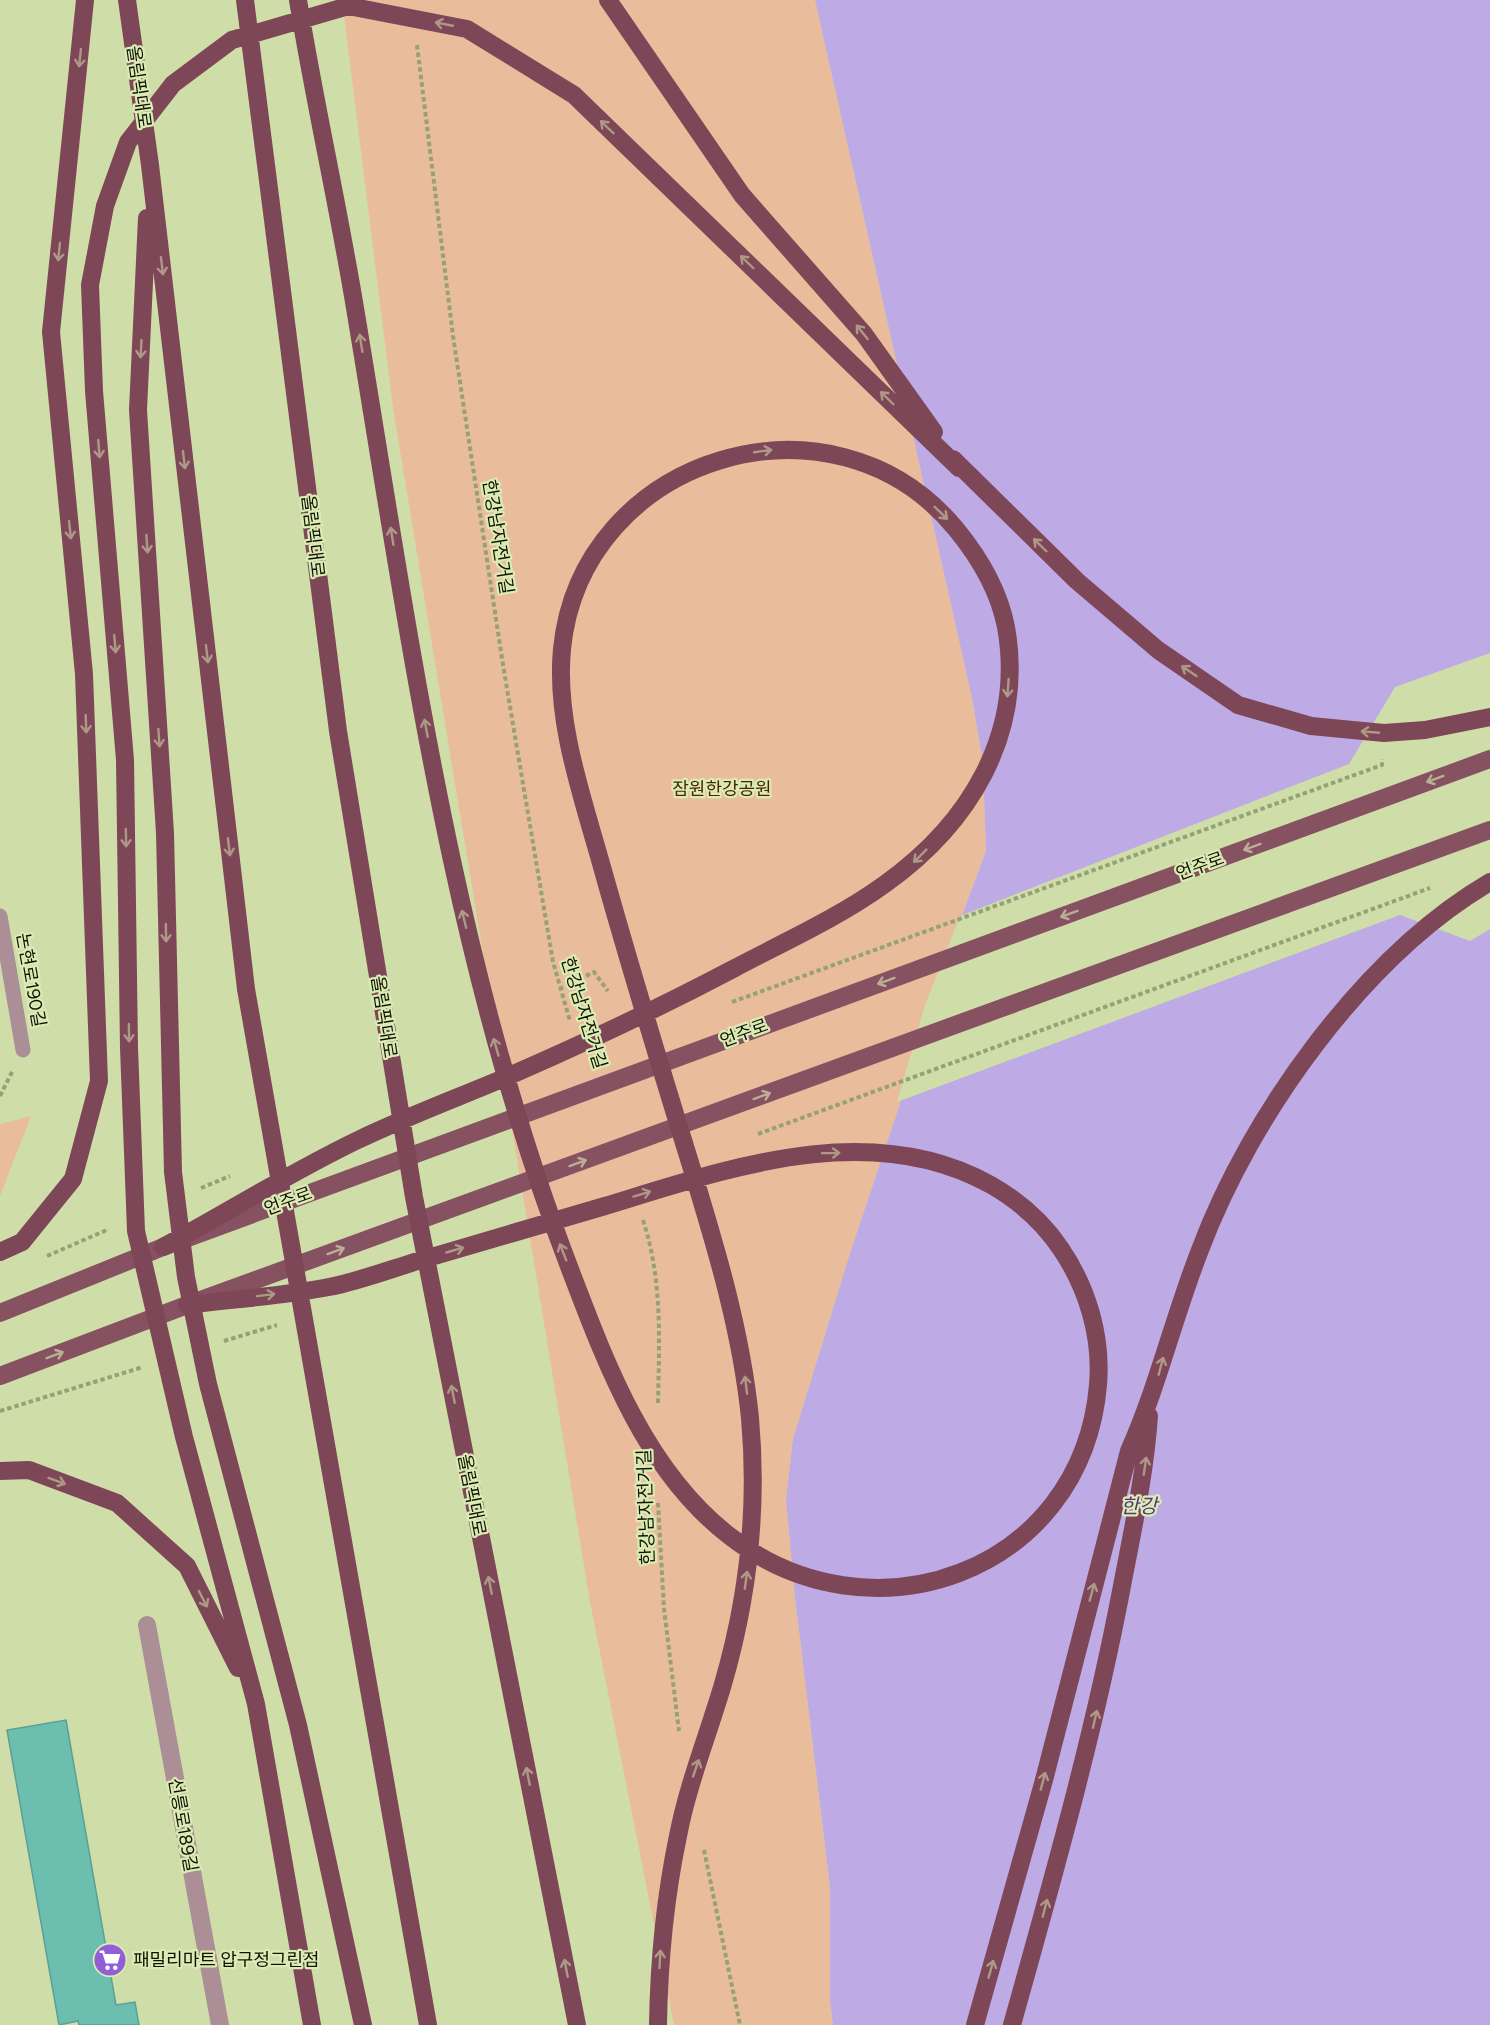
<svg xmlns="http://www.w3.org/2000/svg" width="1490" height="2025" font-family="Figtree,'Noto Sans KR',sans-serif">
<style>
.green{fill:#e9bd9b}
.water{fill:#beaae4}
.pier{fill:#cfdea8}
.building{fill:#6cbeae;stroke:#5ba093;stroke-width:1.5}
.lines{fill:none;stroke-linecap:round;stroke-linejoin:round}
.path{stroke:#95a176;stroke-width:4;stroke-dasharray:4.5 3;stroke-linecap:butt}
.service{stroke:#ac8e96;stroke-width:15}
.minor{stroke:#ac8e96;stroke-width:18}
.primary{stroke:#865262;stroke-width:18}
.trunk{stroke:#7e4758;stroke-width:18}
.oneway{stroke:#ad9986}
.oneway2{stroke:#baae94}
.labels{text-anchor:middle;stroke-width:4.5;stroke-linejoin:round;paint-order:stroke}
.street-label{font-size:18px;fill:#101403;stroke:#dcebb5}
.park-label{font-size:18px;fill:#482603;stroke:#dcebb5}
.poi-label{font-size:18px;fill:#101403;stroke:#dcebb5;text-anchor:start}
.water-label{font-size:20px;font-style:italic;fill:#52367b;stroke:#dcebb5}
</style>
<rect width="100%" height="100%" fill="#cfdea8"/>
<path class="green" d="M342,0h473l157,698 11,64 3,89 -58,155 -30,104 -47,140 -58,189 -7,60 9,99 35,289v113l3,25h-159l-84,-423 -197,-1194z
M31,1116l-31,80v-72z"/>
<path class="water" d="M815,0h675v2025h-657l-3,-25v-113l-35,-289 -9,-99 7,-60 58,-189 47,-140 30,-104 58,-155 -3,-89 -11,-64z"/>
<path class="pier" d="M1490,653v276l-20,12 -70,-26 -503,187 28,-97 35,-89 389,-152 46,-77z"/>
<path class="building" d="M66,1720l50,285 19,-3 4,23h-60l-1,-4 -19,4 -52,-295z"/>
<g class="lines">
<path class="path" d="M417,45l36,291 50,329 50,297 17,59
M559,989l35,-17 14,19
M732,1002l650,-237v-6
M0,1096l13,-26
M758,1134l672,-246
M201,1188l29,-12
M643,1220c20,61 16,122 15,185
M47,1256l62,-27
M224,1341l53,-16
M0,1411l143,-44
M658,1503l6,106 15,122
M704,1850l36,175"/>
<path class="service" d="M0,916l23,134"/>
<path class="minor" d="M147,1625l73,400"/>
<path class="primary" d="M0,1313l163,-66 1327,-488
M0,1376l187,-71 1303,-475"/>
<path class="trunk" d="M127,0l23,165 96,824 182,1036
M245,0l93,731 76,466 163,828
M608,0l134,195 122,139 70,98
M147,218l-9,192 27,423 8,339 13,105 22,107 90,341 65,300
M953,459l124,122 81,69 80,55 73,21 73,7 41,-3 65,-13
M163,1247c65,-35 128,-75 195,-107 52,-25 107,-45 160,-68 73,-32 145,-66 215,-103 51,-27 105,-51 152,-85 84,-60 140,-150 121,-257 -7,-36 -27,-70 -50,-98 -123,-150 -375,-73 -394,120 -7,73 21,149 40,218 27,96 56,192 86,289 26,85 53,172 62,262 8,89 -2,180 -27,266 -15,51 -35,100 -45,152 -13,62 -19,125 -20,189
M0,1252l22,-10 51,-63 26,-98 -15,-407 -33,-342 34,-332
M187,1305c47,-6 96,-9 142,-18 31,-6 62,-18 92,-27 61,-18 123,-36 184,-54 122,-37 265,-89 386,-21 28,16 52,37 70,64 27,40 41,88 37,136 -16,188 -229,263 -371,149 -80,-63 -119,-165 -154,-257 -120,-309 -163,-638 -217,-963 -17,-105 -41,-209 -58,-314
M0,1471l29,-1 88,33 70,63 51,102
M312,2025l-56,-321 -72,-267 -48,-206 -7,-183 -4,-288 -31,-369 -4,-106 15,-79 23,-64 45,-58 59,-44 116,-34 119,23 107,66 385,373
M975,2025l69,-245 85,-329c29,-65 45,-135 71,-201 51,-136 164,-294 290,-368
M1012,2025c40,-144 81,-287 109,-434 11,-58 24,-116 28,-175"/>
</g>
<defs><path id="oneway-shaft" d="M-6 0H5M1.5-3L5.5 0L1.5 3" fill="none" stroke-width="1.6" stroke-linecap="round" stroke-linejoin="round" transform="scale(1.5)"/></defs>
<g class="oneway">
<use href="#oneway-shaft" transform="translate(444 24) rotate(-169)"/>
<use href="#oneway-shaft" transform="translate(80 58) rotate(96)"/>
<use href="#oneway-shaft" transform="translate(607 127) rotate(-136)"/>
<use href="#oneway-shaft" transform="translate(59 252) rotate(96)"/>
<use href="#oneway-shaft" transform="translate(747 262) rotate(-136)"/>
<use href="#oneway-shaft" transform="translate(162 266) rotate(83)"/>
<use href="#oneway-shaft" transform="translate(862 332) rotate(-129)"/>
<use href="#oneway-shaft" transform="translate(361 343) rotate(-99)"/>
<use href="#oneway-shaft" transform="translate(141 349) rotate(93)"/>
<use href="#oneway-shaft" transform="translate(887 398) rotate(-136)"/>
<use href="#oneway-shaft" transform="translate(99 449) rotate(85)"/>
<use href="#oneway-shaft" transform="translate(763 451) rotate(-8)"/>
<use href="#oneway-shaft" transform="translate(184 460) rotate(83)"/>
<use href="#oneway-shaft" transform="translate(941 513) rotate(44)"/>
<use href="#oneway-shaft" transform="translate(70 530) rotate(84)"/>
<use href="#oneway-shaft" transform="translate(392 536) rotate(-99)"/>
<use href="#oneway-shaft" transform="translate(147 544) rotate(86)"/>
<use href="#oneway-shaft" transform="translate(1040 545) rotate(-136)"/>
<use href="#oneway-shaft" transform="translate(115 644) rotate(85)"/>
<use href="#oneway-shaft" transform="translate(207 654) rotate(83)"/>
<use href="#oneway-shaft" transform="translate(1189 671) rotate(-146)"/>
<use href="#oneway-shaft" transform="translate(1008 688) rotate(94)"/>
<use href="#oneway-shaft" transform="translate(86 724) rotate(88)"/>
<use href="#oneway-shaft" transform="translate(426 728) rotate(-101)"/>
<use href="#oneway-shaft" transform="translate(1370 732) rotate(-175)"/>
<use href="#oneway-shaft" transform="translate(159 738) rotate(86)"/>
<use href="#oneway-shaft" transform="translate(126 838) rotate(89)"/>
<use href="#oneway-shaft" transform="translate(229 847) rotate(83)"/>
<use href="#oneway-shaft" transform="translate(920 856) rotate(135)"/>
<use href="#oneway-shaft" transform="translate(464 919) rotate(-104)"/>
<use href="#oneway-shaft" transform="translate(166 933) rotate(89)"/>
<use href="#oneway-shaft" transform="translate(129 1033) rotate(89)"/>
<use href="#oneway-shaft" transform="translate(496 1047) rotate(-106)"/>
<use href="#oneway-shaft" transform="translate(831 1153) rotate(-1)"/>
<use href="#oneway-shaft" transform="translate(642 1194) rotate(-17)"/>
<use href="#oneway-shaft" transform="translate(455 1250) rotate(-16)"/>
<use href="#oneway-shaft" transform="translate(563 1252) rotate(-111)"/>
<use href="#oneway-shaft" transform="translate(266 1295) rotate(-7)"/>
<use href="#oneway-shaft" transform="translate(1161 1366) rotate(-75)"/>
<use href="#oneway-shaft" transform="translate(746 1385) rotate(-97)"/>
<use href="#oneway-shaft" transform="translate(453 1394) rotate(-101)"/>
<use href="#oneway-shaft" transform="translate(1145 1466) rotate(-82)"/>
<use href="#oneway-shaft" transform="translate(57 1481) rotate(20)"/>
<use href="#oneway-shaft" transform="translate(746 1580) rotate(-82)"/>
<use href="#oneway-shaft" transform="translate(490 1585) rotate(-101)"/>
<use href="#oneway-shaft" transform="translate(1092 1592) rotate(-75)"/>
<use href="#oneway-shaft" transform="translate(203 1599) rotate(63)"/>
<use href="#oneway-shaft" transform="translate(1095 1719) rotate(-77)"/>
<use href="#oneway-shaft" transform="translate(696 1768) rotate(-71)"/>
<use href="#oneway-shaft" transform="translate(528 1776) rotate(-101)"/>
<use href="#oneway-shaft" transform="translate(1043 1781) rotate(-75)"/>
<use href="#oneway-shaft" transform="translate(1045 1908) rotate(-75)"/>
<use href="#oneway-shaft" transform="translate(660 1959) rotate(-87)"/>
<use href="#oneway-shaft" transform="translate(566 1968) rotate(-101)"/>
<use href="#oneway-shaft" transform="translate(991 1969) rotate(-74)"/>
</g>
<g class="oneway2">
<use href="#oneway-shaft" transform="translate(1435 779) rotate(160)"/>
<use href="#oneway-shaft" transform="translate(1252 847) rotate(160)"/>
<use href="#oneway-shaft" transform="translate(1069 914) rotate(160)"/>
<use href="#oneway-shaft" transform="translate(886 981) rotate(160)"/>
<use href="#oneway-shaft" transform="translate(762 1096) rotate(-20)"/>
<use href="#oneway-shaft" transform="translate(578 1163) rotate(-20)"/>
<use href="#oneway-shaft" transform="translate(336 1251) rotate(-20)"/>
<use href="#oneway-shaft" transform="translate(55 1355) rotate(-21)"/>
</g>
<defs>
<symbol id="supermarket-disc" viewBox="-11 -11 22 22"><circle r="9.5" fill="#915ed7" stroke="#dcebb5"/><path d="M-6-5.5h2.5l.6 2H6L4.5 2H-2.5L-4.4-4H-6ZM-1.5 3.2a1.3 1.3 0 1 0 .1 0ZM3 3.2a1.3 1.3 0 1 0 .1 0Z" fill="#fff"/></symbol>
</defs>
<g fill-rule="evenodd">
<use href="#supermarket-disc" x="91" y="1941" width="38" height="38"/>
</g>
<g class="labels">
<g class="street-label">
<text transform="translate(139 87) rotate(82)" y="6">올림픽대로</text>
<text transform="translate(313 536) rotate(83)" y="6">올림픽대로</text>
<text transform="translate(498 537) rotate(81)" y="6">한강남자전거길</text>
<text transform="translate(1200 866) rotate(-20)" y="6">언주로</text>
<text transform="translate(31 980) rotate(80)" y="6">논현로190길</text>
<text transform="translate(584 1013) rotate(73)" y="6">한강남자전거길</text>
<text transform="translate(384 1017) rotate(81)" y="6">올림픽대로</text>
<text transform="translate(744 1033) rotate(-20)" y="6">언주로</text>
<text transform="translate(288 1201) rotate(-20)" y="6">언주로</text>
<text transform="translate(472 1495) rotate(79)" y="6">올림픽대로</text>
<text transform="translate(646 1507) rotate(-92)" y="6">한강남자전거길</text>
<text transform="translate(183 1825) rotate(80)" y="6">선릉로189길</text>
</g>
<g class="park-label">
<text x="722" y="795">잠원한강공원</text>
</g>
<g class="poi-label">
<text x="133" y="1966">패밀리마트 압구정그린점</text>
</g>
<g class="water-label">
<text x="1139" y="1513">한강</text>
</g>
</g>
</svg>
